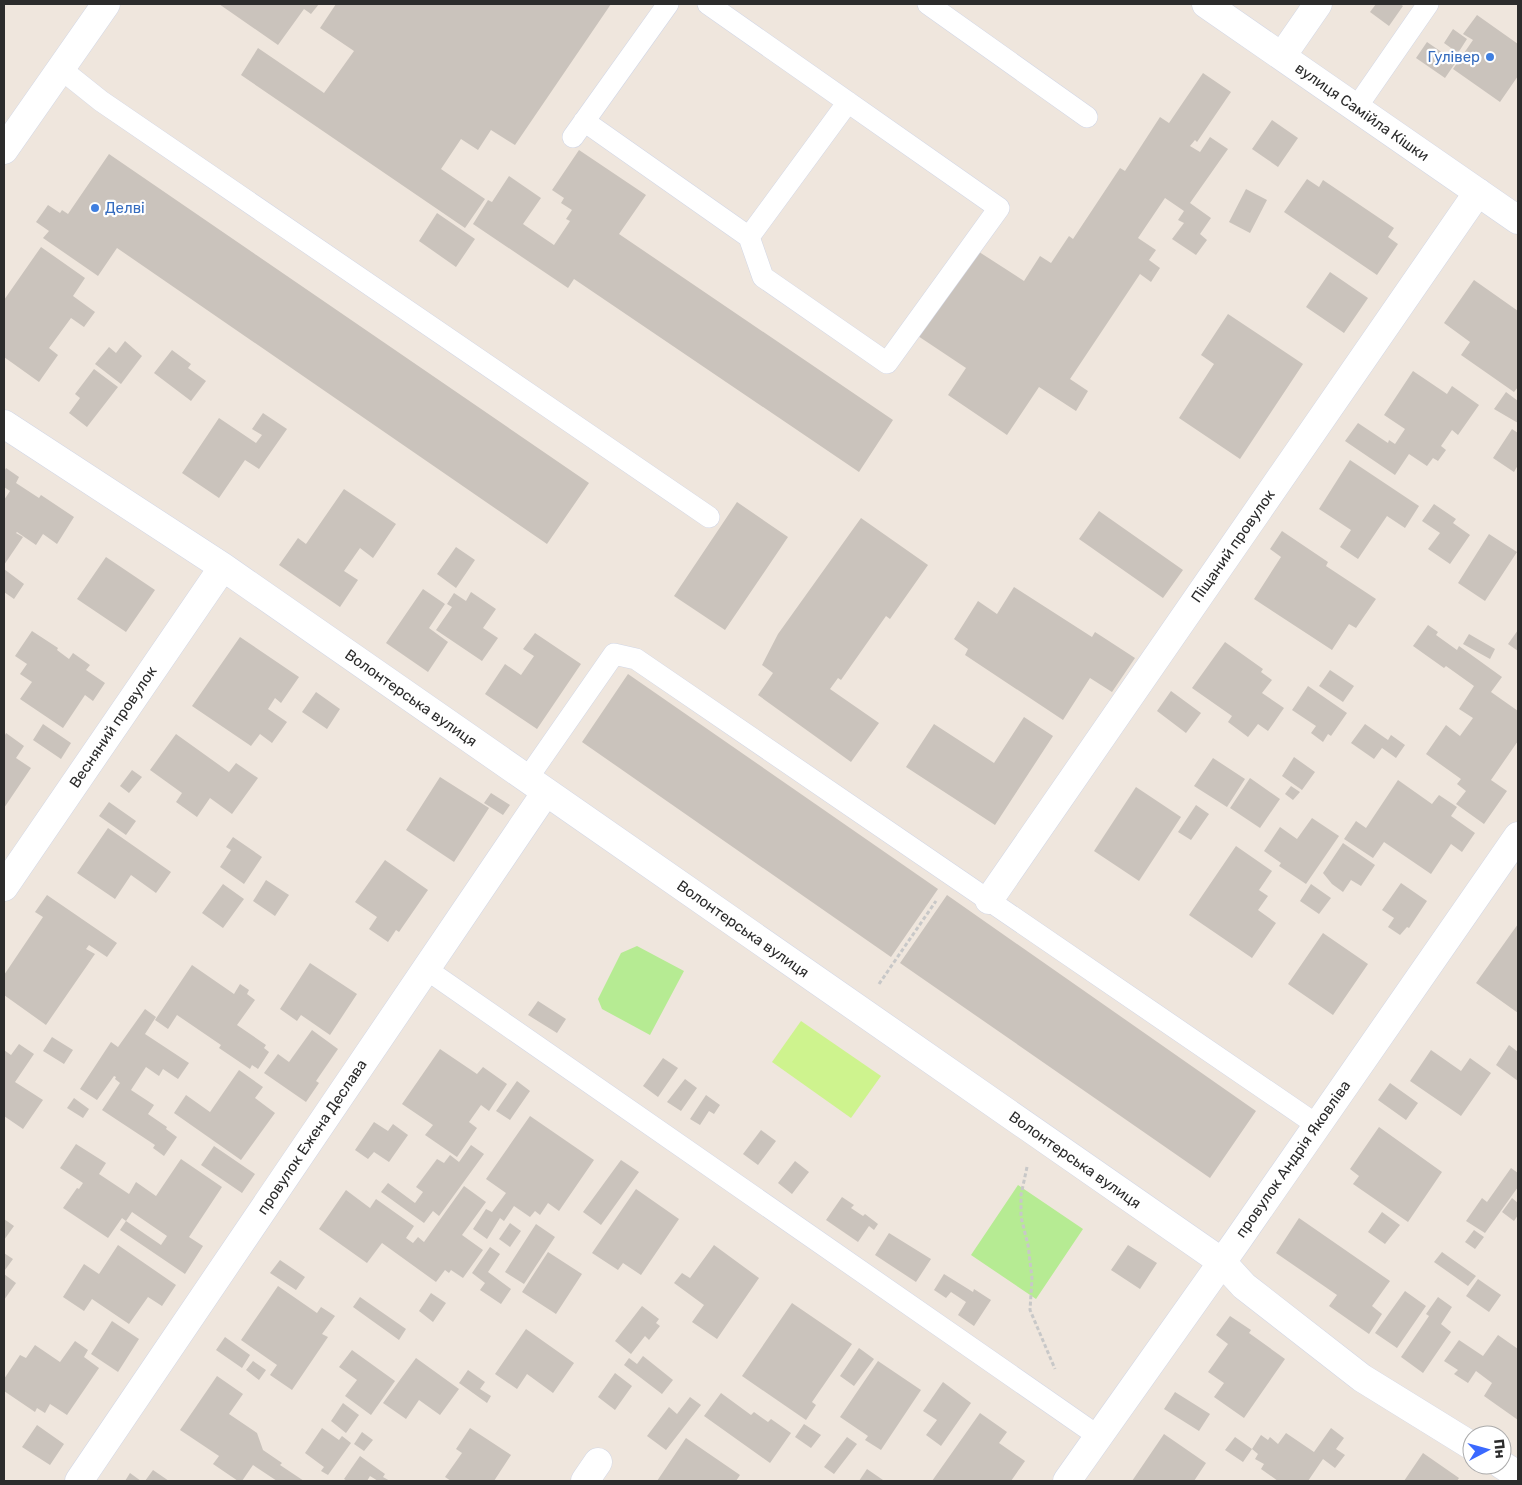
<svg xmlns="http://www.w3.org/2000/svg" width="1522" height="1485" font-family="Rubik,sans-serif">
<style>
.green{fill:#b6eb93}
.pitch{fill:#cef38e}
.building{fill:#cac3bc}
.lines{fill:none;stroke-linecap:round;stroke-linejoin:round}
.lane-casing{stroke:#d2d7e6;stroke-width:22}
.street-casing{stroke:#d2d7e6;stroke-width:29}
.secondary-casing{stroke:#d2d7e6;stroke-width:29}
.path{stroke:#c8c8c8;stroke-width:3;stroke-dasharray:4 2.5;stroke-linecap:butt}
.lane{stroke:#fff;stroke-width:21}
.street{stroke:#fff;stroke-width:28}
.secondary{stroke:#fff;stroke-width:28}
.shop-dot{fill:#3f7fe0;stroke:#fff;stroke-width:2}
.labels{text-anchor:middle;stroke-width:4.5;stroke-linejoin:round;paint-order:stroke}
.shop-label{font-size:15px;fill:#366cbe;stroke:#fff;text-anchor:end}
.street-label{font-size:15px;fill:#2c2c2c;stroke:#fff}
</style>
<rect width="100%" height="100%" fill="#efe6dd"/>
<path class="green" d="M637,946l47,25 -34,64 -48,-26 -4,-10 23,-46z
M1018,1185l65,44 -47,70 -65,-44z"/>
<path class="pitch" d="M801,1021l80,55 -30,42 -79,-56z"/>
<path class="building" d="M219,4h100l-8,10 -7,-5 -26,36z
M336,4h275l-96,141 -24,-15 -13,20 -17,-11 -20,30 44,30 -20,29 -224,-153 17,-27 66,45 30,-42 -34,-23z
M1376,4h24l3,2 -14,20 -19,-14z
M1477,15l41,29v32l-18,26 -47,-33 20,-29 -10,-6z
M1453,29l14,10 -9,14 -14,-10z
M1427,42l29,20 -11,16 -29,-20z
M1203,73l28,19 -34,50 -2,-2 -5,6 10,6 10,-15 18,12 -38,54 21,15 -11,16 7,6 -11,15 -24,-16 12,-16 -6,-3 6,-9 -19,-13 -27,40 18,12 -7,10 11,8 -9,14 -11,-8 -70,105 18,12 -12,20 -37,-24 -32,48 -59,-40 18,-27 -51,-34 58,-86 51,33 16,-25 11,7 18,-27 4,3 47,-71 5,3 35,-54 9,6z
M1272,120l26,18 -20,29 -26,-18z
M579,150l67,45 -27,39 274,186 -34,52 -285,-193 -6,9 -95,-64 15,-24 4,2 17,-26 32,22 -18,26 31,21 16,-24 -4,-2 6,-9 -11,-7 3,-5 -12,-8z
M109,154l480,329 -42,61 -430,-296 -19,28 -55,-38 6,-7 -13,-9 12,-17 12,8 2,-3 6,4z
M1307,179l12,8 4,-7 71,48 -6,9 10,7 -21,31 -93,-63z
M1246,189l21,11 -17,33 -21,-11z
M437,213l38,26 -19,28 -37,-26z
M41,247l44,31 -12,18 22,16 -11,15 -13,-9 -22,30 9,7 -19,27 -35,-25v-57z
M1330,272l38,26 -24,35 -38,-26z
M1474,280l44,31v76l-4,5 -53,-37 9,-13 -26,-19z
M1228,314l75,50 -63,95 -61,-41 35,-54 -13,-9z
M125,341l17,15 -21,28 -26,-20 14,-17 7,6z
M172,350l19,14 -3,4 18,13 -15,20 -37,-28z
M94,369l24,18 -31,40 -18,-14 11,-15 -5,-4z
M1413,371l34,23 5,-8 27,19 -21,30 -6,-5 -11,16 5,4 -8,11 -5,-3 -6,8 -18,-12 -14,21 -50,-34 13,-18 30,20 1,-3 6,4 10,-15 -21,-14z
M1506,392l12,9v22l-24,-14z
M263,413l24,16 -28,40 -14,-9 -26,38 -37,-25 37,-55 37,25 6,-8 -10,-6z
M1512,429l6,4v32l-4,7 -21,-14z
M1350,460l69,46 -14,22 -18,-12 -29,43 -18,-12 11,-17 -32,-21z
M6,468l13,9 -3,6 23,15 2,-3 33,22 -17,27 -14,-10 -7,11 -19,-13 -1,1 7,4 -19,28v-65l6,-9 -6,-4v-15z
M344,489l52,35 -23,34 -13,-10 -16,23 14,9 -18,27 -61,-42 19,-27 8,6z
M737,502l51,35 -63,93 -51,-34z
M1434,504l22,15 -3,4 17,12 -20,29 -22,-15 12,-16 -18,-12z
M1099,511l84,59 -20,28 -84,-59z
M861,518l67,47 -38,54 -4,-3 -45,64 -3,-2 -8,11 49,34 -28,39 -93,-67 15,-22 -11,-8 16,-31z
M1282,531l46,31 -2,4 50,33 -20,29 -7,-4 -17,26 -78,-51 27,-42 -11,-8z
M1489,534l28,18 -32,49 -27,-18z
M456,547l19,13 -19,28 -19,-14z
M106,557l49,33 -29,42 -49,-33z
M4,569l20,15 -10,15 -10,-7z
M1014,587l78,50 3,-5 40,26 -23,34 -22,-14 -27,42 -98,-65 3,-6 -14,-10 24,-38 19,13z
M423,589l22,15 -16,24 19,14 -20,30 -42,-29z
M471,592l25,17 -13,19 15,10 -16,23 -46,-31 16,-23 -5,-3 7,-11 12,8z
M1428,625l10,7 -2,3 21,15 2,-4 43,31 -11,15 27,19v30l-27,39 16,11 -23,33 -28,-20 10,-13 -9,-7 4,-5 -35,-25 20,-29 14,11 13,-18 -14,-9 15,-23 -28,-20 -2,2 -31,-22z
M1518,630v21l-10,-7z
M32,631l26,17 -1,2 12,9 4,-6 17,12 -4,5 19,13 -12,18 -8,-6 -22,33 -43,-29 12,-17 -12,-8 7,-10 -12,-8z
M535,633l46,31 -44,65 -52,-35 20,-30 16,11 13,-19 -11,-7z
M1469,634l26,15 -5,10 -27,-15z
M240,637l59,40 -18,26 -6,-5 -7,11 19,13 -15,21 -12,-9 -9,12 -59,-40z
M1225,642l38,27 -2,3 11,8 -10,13 22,15 -16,23 -10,-7 -10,13 -20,-15 4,-6 -40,-28z
M1330,670l24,16 -11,16 -24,-16z
M628,674l310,215 -47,68 -309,-215z
M1308,686l39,27 -16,23 -3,-2 -5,8 -12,-9 5,-7 -24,-16z
M1171,691l30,22 -15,20 -29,-22z
M316,692l24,17 -13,20 -25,-17z
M1024,717l29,19 -58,89 -89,-58 28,-43 60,39z
M43,724l28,19 -10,16 -28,-19z
M1365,724l23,16 3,-5 14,10 -9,13 -14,-10 -8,11 -23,-16z
M6,733l18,13 -8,12 15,10 -27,40v-71z
M176,734l53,38 7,-9 22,15 -26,36 -22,-16 -13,19 -21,-15 6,-9 -32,-23z
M1294,757l21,15 -13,18 -20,-14z
M1213,758l32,21 -18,28 -33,-21z
M132,770l10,7 -13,16 -9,-7z
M440,777l49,31 -35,54 -48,-32z
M1250,778l30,21 -20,29 -30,-20z
M1398,780l34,24 7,-9 18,12 -6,9 24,17 -13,19 -11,-8 -20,30 -47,-32 -11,16 -29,-19 12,-18 10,7z
M1291,786l9,6 -7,8 -8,-6z
M1136,787l45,30 -42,64 -45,-30z
M491,793l19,12 -7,10 -19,-12z
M109,802l27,19 -10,14 -27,-19z
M1196,805l13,9 -18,26 -13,-8z
M1312,818l27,18 -33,48 -27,-18 2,-3 -17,-12 16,-24 17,12z
M108,828l63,44 -15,21 -25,-18 -16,24 -38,-26z
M233,837l29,20 -18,27 -24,-17 11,-17 -5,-3z
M1343,843l32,22 -14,21 -10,-6 -8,12 -11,-8 -9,-11z
M1236,846l36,25 -13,19 9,6 -10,14 18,13 -24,35 -63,-43z
M385,860l43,30 -29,42 -3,-2 -8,12 -19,-13 8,-12 -22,-15z
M266,880l23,15 -14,21 -22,-15z
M1401,883l26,18 -18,27 -2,-1 -7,8 -12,-8 6,-9 -12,-8z
M223,884l21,15 -21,29 -21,-15z
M1311,884l20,14 -12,16 -19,-13z
M47,895l70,48 -10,14 -18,-12 -3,4 9,5 -49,71 -42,-30v-20l39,-58 -8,-5z
M947,895l309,216 -46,67 -310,-215z
M1518,924v89l-42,-30z
M1323,933l45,31 -35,51 -45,-31z
M310,963l47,31 -27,41 -29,-20 -4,6 -17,-12z
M192,965l42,29 6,-10 9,6 -2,4 8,6 -18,25 29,20 -2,3 5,4 -11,17 -6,-4 -2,4 -31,-21 2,-3 -44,-30 -9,14 -13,-9z
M538,1001l28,18 -9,14 -29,-18z
M145,1009l11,8 -11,17 44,29 -11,16 -15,-10 -4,7 -13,-9 -15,23 23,15 -6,9 19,13 -1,2 11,8 -13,19 -11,-8 2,-3 -53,-35 18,-27 -5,-4 1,-2 -2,-1 -17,24 -17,-11 31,-47 7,5z
M312,1030l26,19 -22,32 3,2 -13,19 -42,-29 14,-19 11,8z
M52,1037l21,13 -9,14 -21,-13z
M19,1044l15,10 -19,28 28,18 -20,29 -19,-13v-66l7,5z
M1509,1045l9,7v29l-22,-16z
M440,1049l37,25 6,-7 24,17 -18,27 -8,-6 -12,17 8,6 -20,29 -32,-22 8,-10 -31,-21z
M1431,1050l30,21 9,-13 21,15 -30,43 -51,-35z
M663,1058l15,10 -20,29 -15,-11z
M239,1070l24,17 -8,11 20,15 -34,47 -67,-47 12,-18 24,17z
M685,1079l12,9 -16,23 -14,-9z
M517,1081l13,10 -20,29 -14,-9z
M1390,1083l28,20 -12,17 -28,-20z
M706,1095l14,10 -6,9 -5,-3 -9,14 -10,-6z
M74,1098l15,11 -6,9 -16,-10z
M530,1116l64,44 -35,51 -11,-8 -8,12 -5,-4 -5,6 -16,-11 -10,15 -4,-3 -13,21 -14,-10 13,-20 6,3 14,-19 -20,-14z
M374,1122l14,9 5,-7 15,11 -19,27 -15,-10 -6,7 -13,-9z
M1379,1127l63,45 -34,50 -55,-38 6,-8 -9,-7z
M761,1130l15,11 -18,24 -15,-11z
M76,1144l30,19 -7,11 30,20 7,-12 20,14 25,-37 41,28 -33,50 14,9 -18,28 -65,-44 6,-9 35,24 6,-9 -35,-24 -6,9 -4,-3 -14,20 -45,-30 14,-20 2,1 4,-6 -23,-15z
M471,1145l13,9 -45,62 -6,-5 -9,12 -43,-31 7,-9 27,20 8,-11 -7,-5 21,-28 7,4 6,-8 9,7z
M214,1146l41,28 -13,19 -41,-28z
M621,1160l18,12 -38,53 -18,-13z
M795,1161l14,11 -17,22 -14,-11z
M1511,1168l7,5v14l-33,46 -19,-12 16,-23 5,4z
M464,1186l22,16 -24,33 21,15 -20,28 -12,-8 -2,3 -4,-3 -9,12 -54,-39 -15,20 -48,-34 27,-39 24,18 6,-9 38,27 -8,12 7,5 5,-6 6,5z
M636,1189l43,30 -38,56 -18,-12 -5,7 -26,-17z
M842,1197l12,8 -3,3 12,8 2,-2 13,10 -4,6 -5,-4 -11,16 -32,-22z
M1512,1198l6,5v12l-4,6 -12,-9z
M1382,1212l18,13 -15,19 -17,-12z
M1299,1218l91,63 -18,25 10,8 -13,20 -40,-28 8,-11 -61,-42z
M4,1219l10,7 -10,14z
M510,1223l11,8 -11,16 -11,-8z
M536,1224l19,13 -31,47 -19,-12z
M1474,1230l10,7 -9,12 -10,-7z
M889,1233l42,26 -15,23 -41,-27z
M118,1245l58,40 -14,21 -14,-9 -19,27 -37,-25 -8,12 -21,-14 21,-33 15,10z
M714,1245l45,33 -42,61 -25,-17 12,-17 -30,-22 8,-10 8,5z
M1128,1245l29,18 -17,26 -29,-19z
M490,1247l10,7 -12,18 23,17 -10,15 -21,-14 5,-7 -13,-10z
M548,1252l34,22 -26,40 -34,-22z
M1442,1252l34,24 -8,10 -34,-24z
M4,1253l9,6 -8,11 -1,-1z
M280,1260l25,17 -9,13 -26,-17z
M4,1274l12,9 -12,17z
M944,1274l29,18 1,-3 17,11 -17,26 -16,-11 8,-13 -15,-10 -5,6 -12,-8z
M1478,1279l23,16 -12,17 -23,-16z
M278,1286l39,27 4,-6 14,9 -13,18 6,3 -36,53 -22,-15 7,-10 -36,-25z
M1405,1291l21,15 -29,42 -22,-15z
M431,1293l15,10 -13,19 -14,-11z
M360,1297l46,32 -7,11 -46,-33z
M1438,1297l14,10 -11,17 10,8 -28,41 -22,-16 28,-41 -3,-2z
M792,1303l60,41 -40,58 4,3 -10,15 -64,-44z
M642,1306l17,13 -3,4 4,3 -11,14 -4,-4 -14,18 -16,-13z
M1230,1316l21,14 -2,3 36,26 -41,59 -30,-21 10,-14 -16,-11 20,-28 -12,-9z
M112,1321l27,18 -21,33 -27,-18z
M526,1329l48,34 -21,30 -26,-19 -10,15 -22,-15z
M1498,1335l20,14v71l-34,-24 8,-13 -16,-12 -8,12 -14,-9 4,-4 -14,-9 15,-21 24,16z
M225,1337l25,18 -8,13 -26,-18z
M75,1341l13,9 -4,7 15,11 -32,47 -17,-11 -5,9 -8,-5 -2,4 -31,-21v-12l16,-24 6,3 9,-13 25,17z
M859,1348l15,11 -20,27 -14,-10z
M352,1350l43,31 -24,34 -26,-19 12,-16 -18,-13z
M643,1356l30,24 -11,14 -38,-29 5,-7 8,6z
M416,1358l43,31 -19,26 -21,-15 -13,19 -23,-16z
M253,1361l13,9 -7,10 -13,-10z
M878,1361l43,29 -40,60 -16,-10 3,-4 -28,-19z
M468,1370l17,12 -5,7 11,7 -4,7 -28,-20z
M615,1373l17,13 -17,24 -17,-13z
M217,1376l26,18 -14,20 28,19 6,17 19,13 -2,2 24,16h-27l-24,-16 -11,16h-4l-25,-17 6,-8 -39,-26z
M943,1382l28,21 -30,43 -15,-11 11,-15 -14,-9z
M1175,1392l35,22 -11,17 -35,-22z
M721,1393l30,22 3,-3 14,10 3,-3 20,14 -21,30 -66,-47z
M690,1397l11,8 -35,45 -19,-14 22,-29 8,7z
M343,1403l16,12 -13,18 -15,-12z
M980,1413l27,19 -8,11 26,18 -14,20h-79z
M804,1424l17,11 -10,13 -16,-11z
M37,1425l27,19 -14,21 -28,-18z
M322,1428l17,12 3,-4 9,7 -23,32 -7,-4 3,-4 -19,-14z
M470,1428l41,27 -17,26h-43l-6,-4 17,-24 -6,-4z
M1331,1428l13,10 -8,11 9,6 -10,13 -12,-9 -15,22h-30l-17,-12 3,-5 -9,-5 3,-5 -6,-5 9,-14 7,5 2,-3 8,7 8,-11 28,19z
M362,1432l11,8 -9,11 -10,-7z
M1164,1434l42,29 -12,18h-62z
M847,1437l10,7 -23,30 -10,-7z
M1235,1437l17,12 -9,13 -18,-12z
M686,1438l54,37 -4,6h-79z
M1423,1453l36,25 -2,3h-53z
M360,1456l25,18 -2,3 7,4h-12l-8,-5 -3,5h-20l-3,-2z
M867,1469l16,11 -1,1h-23z
M153,1470l16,11h-24z
M130,1473l11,8h-16z"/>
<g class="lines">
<defs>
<path id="lane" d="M928,4l159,113
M61,69l40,32 608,416
M1356,108l72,-104
M584,121l165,116 14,40 124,86 112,-155 -291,-204
M573,137l95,-133
M749,237l99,-135
M527,779l87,-125 22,5 681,466
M426,969l672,467"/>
<path id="street" d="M1206,4l312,216
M1282,56l36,-52
M4,424l219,143 999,695 22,24 118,92 110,68
M4,887l219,-320
M989,900l489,-708
M1502,1465l16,10
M79,1481l467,-689
M585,1481l13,-19
M1067,1481l170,-240 281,-405"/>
<path id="secondary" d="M4,150l102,-146"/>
</defs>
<use href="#lane" class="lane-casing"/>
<use href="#street" class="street-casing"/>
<use href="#secondary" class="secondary-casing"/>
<path class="path" d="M879,984l57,-83
M1027,1167l-6,28v22l7,28 4,33 -2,32 25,59"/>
<use href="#lane" class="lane"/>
<use href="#street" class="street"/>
<use href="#secondary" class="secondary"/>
</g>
<g class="shop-dot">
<circle cx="1490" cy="57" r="5"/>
<circle cx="95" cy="208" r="5"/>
</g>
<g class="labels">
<g class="shop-label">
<text x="1480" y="62">Гулівер</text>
<text x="105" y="213" text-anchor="start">Делві</text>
</g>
<g class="street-label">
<text transform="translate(1362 112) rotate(35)" y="5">вулиця Самійла Кішки</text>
<text transform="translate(1233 546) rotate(-55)" y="5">Піщаний провулок</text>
<text transform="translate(411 698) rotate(35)" y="5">Волонтерська вулиця</text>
<text transform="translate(113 727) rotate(-56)" y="5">Весняний провулок</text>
<text transform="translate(743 929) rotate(35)" y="5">Волонтерська вулиця</text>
<text transform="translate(312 1137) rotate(-56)" y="5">провулок Ежена Деслава</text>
<text transform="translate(1293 1159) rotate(-55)" y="5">провулок Андрія Яковліва</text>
<text transform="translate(1075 1160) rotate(35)" y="5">Волонтерська вулиця</text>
</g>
</g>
<rect width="1522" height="1485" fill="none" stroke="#2c2c2c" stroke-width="10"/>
<g transform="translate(1487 1450) rotate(84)"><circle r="24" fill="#ffffff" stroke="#ababab"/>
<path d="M0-4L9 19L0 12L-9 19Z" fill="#3a69ff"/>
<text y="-8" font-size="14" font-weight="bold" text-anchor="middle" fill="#2c2c2c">Пн</text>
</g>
</svg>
